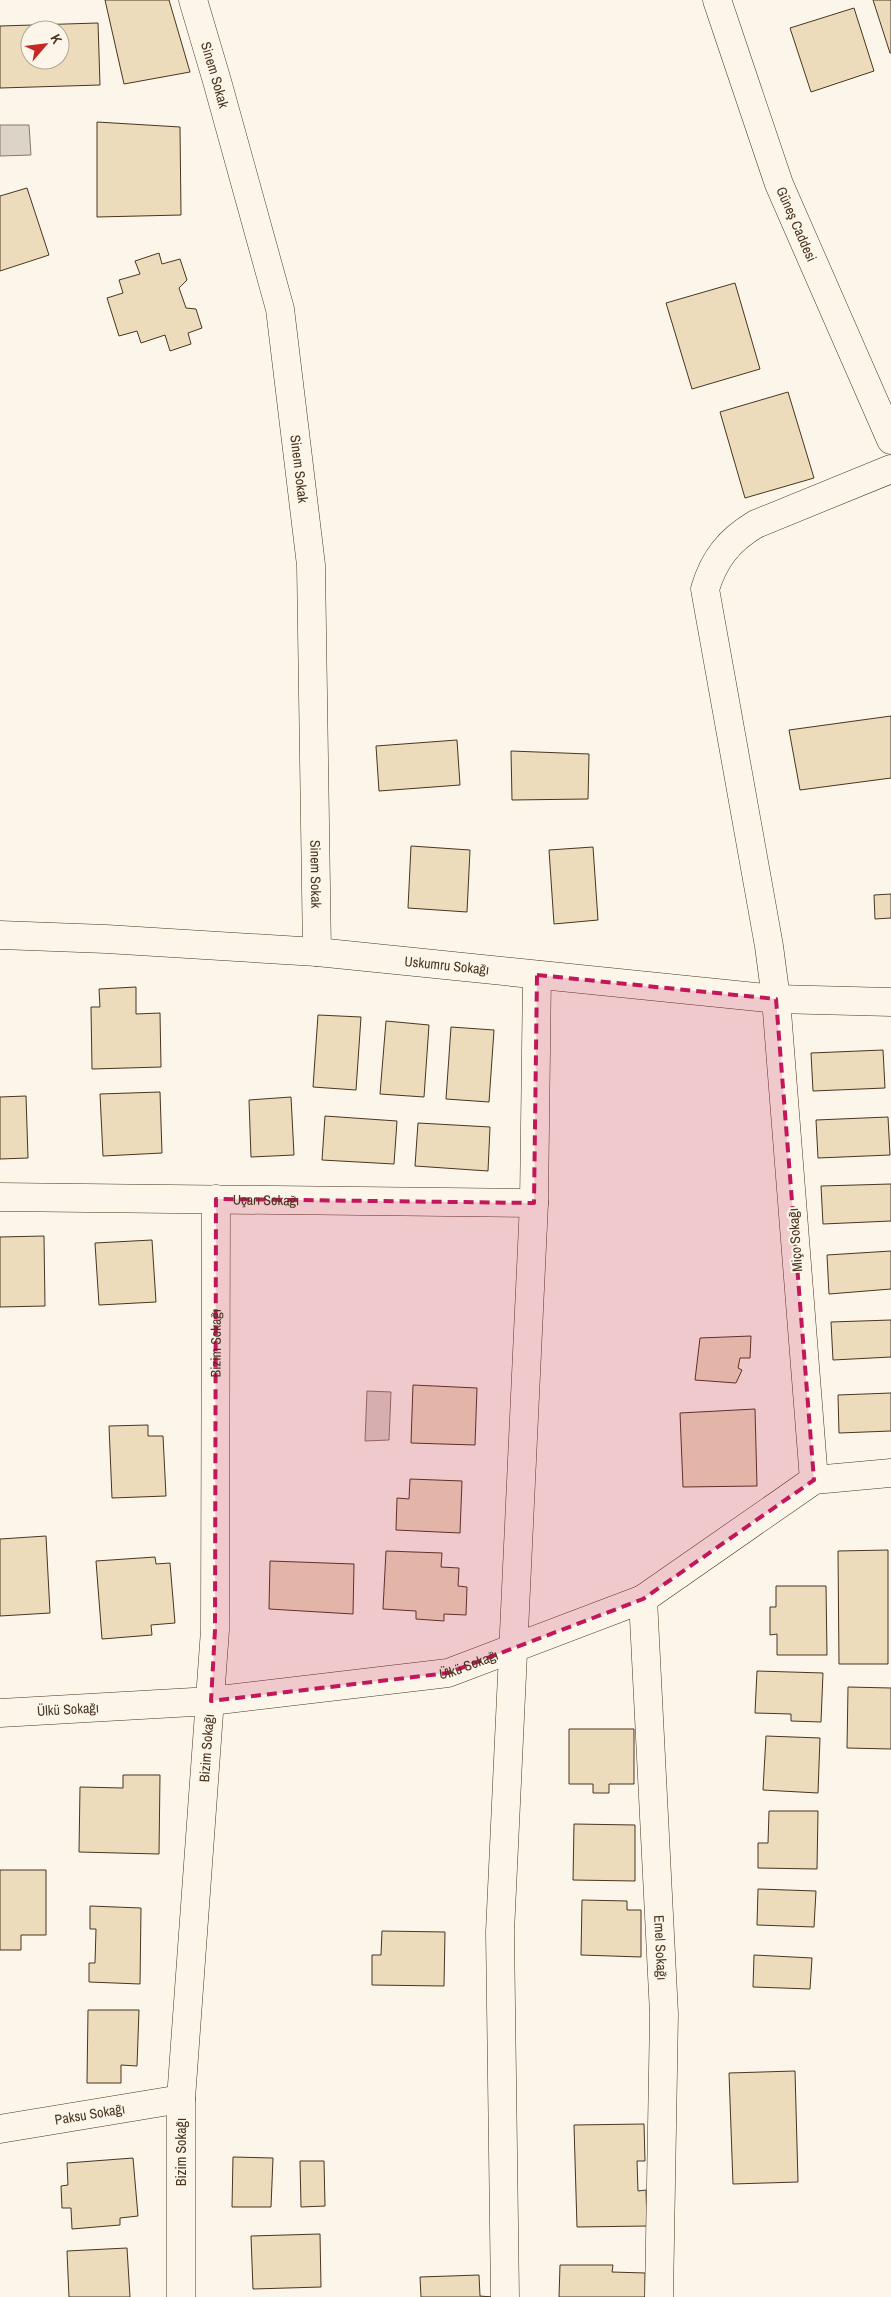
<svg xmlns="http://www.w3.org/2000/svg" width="891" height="2297" font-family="'Archivo Narrow',sans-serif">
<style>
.water{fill:#dcd4c6;stroke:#887966}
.building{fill:#ecdcbc;stroke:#4a3520;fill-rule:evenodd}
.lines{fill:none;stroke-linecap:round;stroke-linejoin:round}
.street-casing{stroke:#4a3520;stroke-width:29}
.secondary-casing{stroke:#4a3520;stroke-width:29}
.street{stroke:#fbf6e9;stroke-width:28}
.secondary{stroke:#fbf6e9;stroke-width:28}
.marked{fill:#c2185b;fill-opacity:0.2;stroke:#c2185b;stroke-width:4;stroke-dasharray:10 6;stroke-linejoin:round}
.labels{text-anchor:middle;stroke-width:4;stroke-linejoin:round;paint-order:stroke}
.street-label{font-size:14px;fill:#4a3520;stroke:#fbf6e9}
</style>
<rect width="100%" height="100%" fill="#fbf6e9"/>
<path class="water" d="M0,125h29l2,30 -31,1z
M367,1391l24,1 -2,48 -24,1z"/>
<path class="building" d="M105,0h64l21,72 -66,12z
M873,0h18v53h-1z
M854,8l20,63 -63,21 -21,-64z
M98,23l2,62 -100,3v-62zM30,30h30v30h-30z
M97,122l83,5 1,88 -84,2z
M27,188l22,67 -49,16v-75z
M159,253l3,11 18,-5 7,21 -8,8 7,20 10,1 6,19 -14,5 3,11 -21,7 -5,-16 -24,8 -4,-12 -18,5 -12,-38 16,-5 -4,-13 21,-6 -5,-13z
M735,283l25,86 -68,20 -26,-86z
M788,392l26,86 -69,20 -25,-86z
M891,716v62l-91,12 -11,-60z
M457,740l3,45 -81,6 -3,-45z
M511,751l78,3 -1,45 -76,1z
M411,846l59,4 -3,62 -59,-4z
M593,847l5,73 -44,4 -5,-74z
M891,894v24l-16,1 -1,-24z
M136,987v27l24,-1 1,54 -69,2 -1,-62h9l-1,-18z
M318,1015l43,2 -5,73 -43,-3z
M386,1021l43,4 -5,72 -44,-3z
M451,1027l43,3 -5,72 -43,-3z
M883,1050l2,38 -72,3 -2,-38z
M160,1092l2,61 -59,3 -3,-62z
M26,1096l2,62 -28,1v-62z
M291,1097l3,58 -43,2 -2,-57z
M325,1116l72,5 -3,43 -72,-4z
M888,1117l2,38 -72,3 -2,-38z
M418,1123l72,4 -2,44 -73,-5z
M891,1184v37l-68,3 -2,-38z
M44,1236l1,70 -45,1v-70z
M152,1240l4,62 -57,3 -4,-62z
M891,1251v38l-62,5 -2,-39z
M891,1320v37l-58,3 -2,-38z
M751,1336l-1,22h-10l-2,10 4,2 -6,13 -41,-3 5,-42z
M413,1385l64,3 -2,57 -64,-2z
M891,1393v38l-52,2 -1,-38z
M755,1409l2,77 -74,1 -3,-74z
M148,1425v11h15l3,60 -54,2 -3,-72z
M410,1479l52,2 -2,52 -64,-3 1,-32 12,1z
M46,1536l4,77 -50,3v-77z
M888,1550v114h-49l-1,-113z
M386,1551l56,2 -1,14 18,1 -1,18 9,1 -1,28 -22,-1v7l-28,-2v-8l-33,-2z
M155,1557l1,7 14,-1 5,60 -24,2 1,10 -50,4 -6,-78z
M270,1561l84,3 -1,50 -84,-5z
M776,1586h50l1,69h-50v-21l-7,1v-28h6z
M757,1671l66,2 -2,49 -30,-1v-7l-36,-1z
M848,1687l43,1v61l-44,-1z
M569,1729h65v55h-25v9h-16v-9h-24z
M766,1736l54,2 -2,55 -55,-3z
M123,1775h37l-1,79 -80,-2 1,-65 43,1z
M769,1811h49l-1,58 -59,-1v-25h10z
M574,1824l61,1v56l-62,-1z
M0,1870h46v65h-25v15h-21z
M758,1889l58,2 -2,36 -57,-2z
M582,1900l45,1v9h14v47l-60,-2z
M90,1906l51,2 -1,76 -51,-2v-19h6l1,-34h-6z
M382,1931l63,1 -1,54 -72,-1v-30h9z
M754,1955l58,3 -2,31 -57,-2z
M88,2010h51l-2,56 -16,-1v18h-34z
M795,2071l3,111 -65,2 -4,-111z
M644,2124l1,37h-8l1,30 8,-1 1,36 -70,1 -3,-102z
M233,2157l40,1 -2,49h-39z
M133,2158l5,58 -18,2v7l-48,4 -1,-21h-9l-1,-22 7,-1 -1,-22z
M300,2161h24l1,45 -24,1z
M320,2234l1,53 -68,2 -2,-53z
M127,2248l3,49h-61l-2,-46z
M560,2265h53l-1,7 33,1v24h-86z
M479,2275l1,21 12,1h-71l-1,-20z"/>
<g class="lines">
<defs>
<g id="street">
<path id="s1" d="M193,0l24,81 63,228 31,256 6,387"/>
<path id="s2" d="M0,935l106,4 211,13 459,47 115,3"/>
<path id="s3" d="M0,1197l534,6"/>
<path d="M814,1480l-38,-481 -7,-53 -64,-357c9,-30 24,-49 51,-65l135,-55"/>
<path id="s4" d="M643,1599l21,415 -5,283"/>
<path id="s5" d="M0,1713l211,-12 237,-28 195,-74 171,-119 77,-7"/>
<path id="s6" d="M0,2129l181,-30"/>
<path id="s7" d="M181,2297v-198l34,-469 1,-431"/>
<path d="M505,2297l-5,-365 34,-729 3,-228"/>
</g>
<g id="secondary">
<path id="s8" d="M717,0l62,184 112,256"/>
</g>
</defs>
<use href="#street" class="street-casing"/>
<use href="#secondary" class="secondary-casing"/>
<use href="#street" class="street"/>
<use href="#secondary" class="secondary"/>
</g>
<path class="marked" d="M537,975l239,24 38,481 -171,119 -195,74 -237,28 4,-71 1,-431 318,4z"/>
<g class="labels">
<g class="street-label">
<text dy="5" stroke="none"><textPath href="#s1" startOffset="78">Sinem Sokak</textPath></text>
<text dy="5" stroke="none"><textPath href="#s8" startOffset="238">Güneş Caddesi</textPath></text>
<text dy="5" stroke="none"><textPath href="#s1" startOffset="482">Sinem Sokak</textPath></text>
<text dy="5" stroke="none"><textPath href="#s1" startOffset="888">Sinem Sokak</textPath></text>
<text dy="5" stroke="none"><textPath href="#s2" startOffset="448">Uskumru Sokağı</textPath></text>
<text dy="5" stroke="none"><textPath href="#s3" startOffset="266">Uçarı Sokağı</textPath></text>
<text transform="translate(795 1240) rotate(-94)" y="5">Miço Sokağı</text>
<text dy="5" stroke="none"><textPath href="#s7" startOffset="955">Bizim Sokağı</textPath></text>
<text dy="5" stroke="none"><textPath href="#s5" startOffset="472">Ülkü Sokağı</textPath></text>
<text dy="5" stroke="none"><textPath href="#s5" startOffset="68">Ülkü Sokağı</textPath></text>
<text dy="5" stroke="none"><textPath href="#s7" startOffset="550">Bizim Sokağı</textPath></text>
<text dy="5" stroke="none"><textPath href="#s4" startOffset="349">Emel Sokağı</textPath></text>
<text dy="5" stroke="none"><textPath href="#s6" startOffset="91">Paksu Sokağı</textPath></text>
<text transform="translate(181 2152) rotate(-90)" y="5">Bizim Sokağı</text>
</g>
</g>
<g transform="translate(45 45) rotate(62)"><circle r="24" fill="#fbf6e9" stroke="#b4a999"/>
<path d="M0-4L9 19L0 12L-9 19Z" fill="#c62828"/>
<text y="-8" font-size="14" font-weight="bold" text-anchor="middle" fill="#4a3520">K</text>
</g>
</svg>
